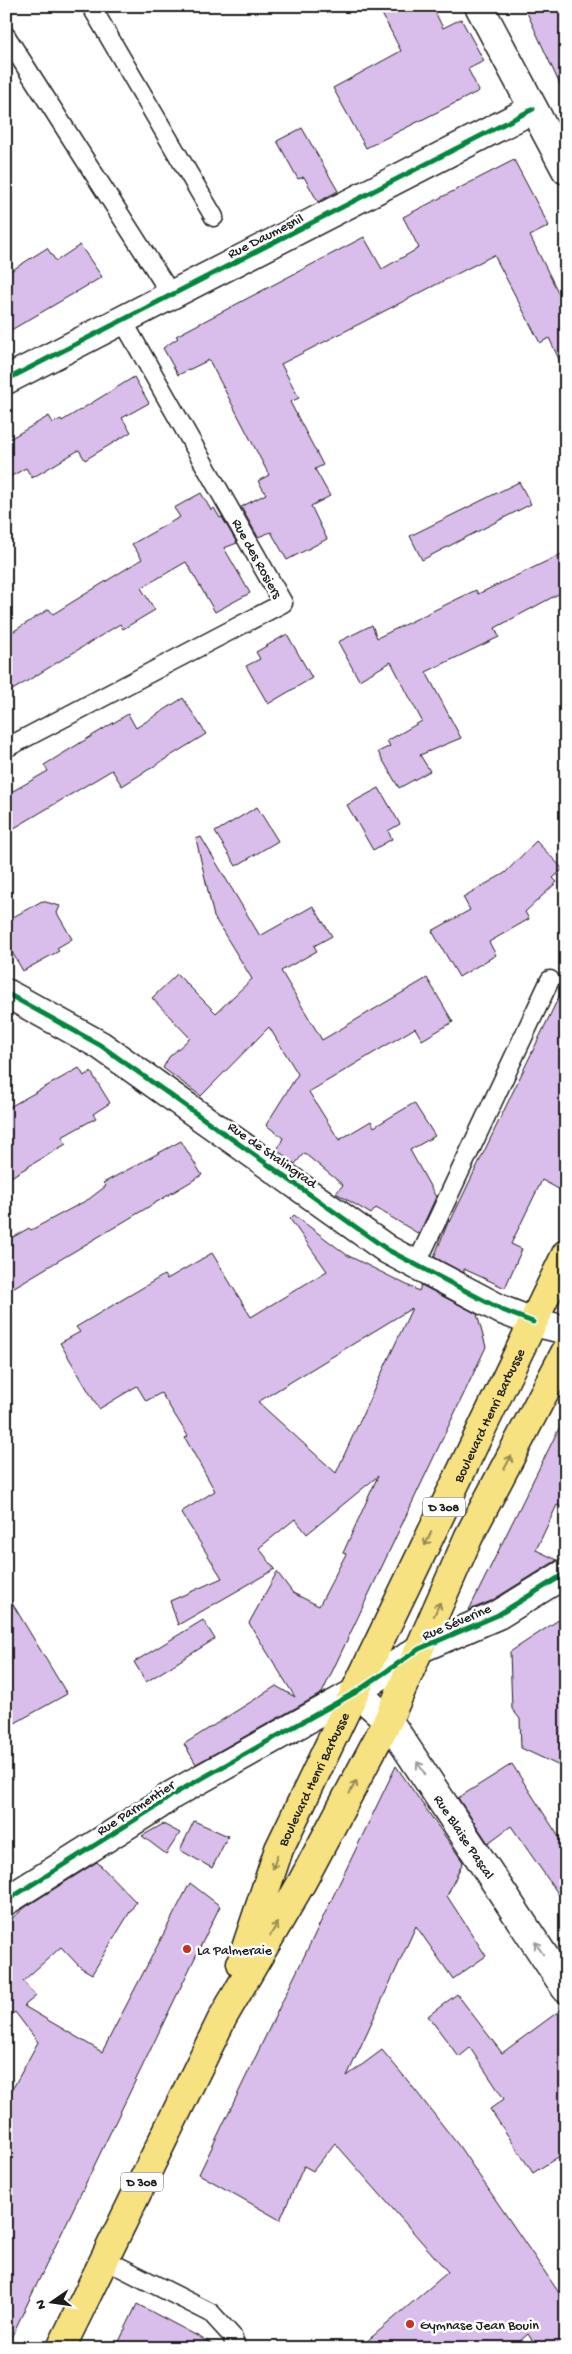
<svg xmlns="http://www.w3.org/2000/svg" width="572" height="2354" font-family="'Gochi Hand',sans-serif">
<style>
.building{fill:#d9bdeb;stroke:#1c1c1c;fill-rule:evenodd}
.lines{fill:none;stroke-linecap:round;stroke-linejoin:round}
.lane-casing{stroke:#1c1c1c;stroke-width:21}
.street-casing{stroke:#1c1c1c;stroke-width:31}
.primary-casing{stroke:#1c1c1c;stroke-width:31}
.lane{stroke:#fff;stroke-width:18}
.street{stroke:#fff;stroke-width:28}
.primary{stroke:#f7e281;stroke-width:28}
.cycleway-casing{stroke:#fff;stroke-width:8}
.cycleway{stroke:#00873e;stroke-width:5}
.oneway{stroke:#948954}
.oneway2{stroke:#999}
.poi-dot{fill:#c8321e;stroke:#fff;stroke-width:2}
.labels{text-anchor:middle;stroke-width:5;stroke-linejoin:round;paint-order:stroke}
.shield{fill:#fff;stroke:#606060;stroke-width:1}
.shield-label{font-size:12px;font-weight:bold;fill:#1c1c1c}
.street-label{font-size:14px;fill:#1c1c1c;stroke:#fff}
.poi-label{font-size:14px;fill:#1c1c1c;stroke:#fff;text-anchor:start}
</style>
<rect width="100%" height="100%" fill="#fff"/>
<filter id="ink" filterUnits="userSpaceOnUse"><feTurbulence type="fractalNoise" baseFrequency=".02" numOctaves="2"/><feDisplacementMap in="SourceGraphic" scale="10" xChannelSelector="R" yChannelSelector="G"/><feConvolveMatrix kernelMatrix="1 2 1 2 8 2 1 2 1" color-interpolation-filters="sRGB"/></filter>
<g filter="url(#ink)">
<path class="building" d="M378,6h54l11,22 18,-9 23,42 -16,8 11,22 -113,57 -33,-60 68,-37z
M524,6h42v92z
M302,128l36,63 -20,11 -14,-25 -6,2 -21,-38z
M514,160l35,66 -19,10 36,72v66l-17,-36 -9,5 -46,-88 -213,109 18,34 -9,4 33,63 -8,4 15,27 -19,10 16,33 -40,21 -16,-28 -13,5 -17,-30 25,-13 -8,-13 11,-6 -60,-115 -31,15 -15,-27 15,-10 -2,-2 188,-99 18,32 37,-21 -16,-31z
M80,245l22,32 -96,56v-59l41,-26 9,13z
M134,377l15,26 -27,15 9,14 -46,28 -6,-10 -47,28 -6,-10 -20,11v-38l43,-25 4,7 8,-4 1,2z
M519,482l12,22 -109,56 -12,-24z
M201,493l10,17 3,-2 6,10 2,-1 15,26 -13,5 26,45 -35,19 -29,-50 -45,26 14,22 -32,19 -3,-5 -114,70v-58l43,-27 4,5 89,-55 -10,-15 48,-27 -6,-9z
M566,552v38l-71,38 4,9 -73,35 35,66 -41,17 10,16 -31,17 -21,-36 12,-6 -3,-5 35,-20 -31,-59 -32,18 -21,-38 34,-17 5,13 99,-48 2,4z
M287,634l25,44 -44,26 -22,-38 14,-7 -4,-7z
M183,698l23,36 -84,52 -10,-16 -106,63v-38l42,-24 -4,-6 84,-51 8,14z
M379,788l21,36 -12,7 4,8 -19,11 -26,-45z
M257,807l21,34 -42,25 -21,-34z
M201,837l59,99 53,-30 19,30 -18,10 3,5 -36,20 41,69 105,-62 26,44 -31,18 -7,-12 -106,64 30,48 32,-19 3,6 40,-24 21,33 -25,14 26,47 -17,37 -43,-26 -5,6 -35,-21 7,-8 -39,-32 -9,11 -18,-14 6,-12 -17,-13 32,-51 -29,-47 -68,69 -38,-28 6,-11 21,-19 -38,-40 25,-24 39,39 36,-34 -38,-62 -18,-78z
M536,841l27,28 -10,9 4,4 -32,30 4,7 -40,23 7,13 -37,22 -27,-46 38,-21 -7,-13 42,-24z
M42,901l18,5 -3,7 15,26 -15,9 2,3 -36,20 -17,-29v-21z
M566,982v211l-24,-13 -31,64 11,5 -17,39 -41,-19v4l-30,-16 15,-37 1,2z
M79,1068l5,8 7,-4 19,31 -17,11 3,4 -34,19 4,7 -60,36v-71z
M181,1141l21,34 -196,117v-51l23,-13 2,2 58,-31 17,-13 -3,-3z
M294,1215l53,40 72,36 2,-6 56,29 9,33 -164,346 -126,71 -12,-20 92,-58 19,11 -46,-74 28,-51 16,21 26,13 27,-52 -3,-1 35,-77 -71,58 -12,-15 -36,29 16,21 -97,56 -8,-24 52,-23 -41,-66 34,-21 -30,-53 3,-2 -27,-43 -15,8 -9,-15 -38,23 -39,-66 20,-11 -4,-5 88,-52 3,4 45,-26 39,64 76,-46 -37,-52zM412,1308l-41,88 -35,77 -78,-71z
M566,1414v95l-9,-4 -21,45 21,10 -66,41 -22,9z
M6,1593l61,101 -61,34z
M566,1615v154l-45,-21 -1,-29 -8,-10 -2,-57z
M203,1620l12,19 -69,43 -12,-20z
M512,1764l54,84v57l-55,-79 -23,17 -30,-45z
M396,1766l67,96 -16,34 39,60 -33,23 -37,-53 -69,150 35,-26 26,31 51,65 107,157v45h-29l-9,-14 -16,14h-153l89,-76 -113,-129 -22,28 -9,-5 -24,54 -81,-46z
M194,1821l34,15 -16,32 -32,-18z
M163,1824l17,9 -14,21 -24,-18z
M97,1862l39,40 -44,72 -12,-7 -19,-20 -38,34 13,15 -12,10 78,46 88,-169 30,23 -214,442v-247l32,-59 -23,-30 -9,7v-96l21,-17z
M457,1994l45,59 64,-47v146l-33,21 -43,-64 14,-10 -34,-51 -11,9 -31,-41z
M137,2304l83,44h-104z"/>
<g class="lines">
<defs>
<path id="lane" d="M91,6l123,211
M6,36l166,260
M6,748l277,-145 -160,-282
M416,1265l134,-285
M104,2259l107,54 21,23 4,12"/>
<g id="street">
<path d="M479,6l87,164"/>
<path d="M6,380l527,-271"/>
<path d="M6,993l94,52 288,205 114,60 31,12 33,8"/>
<path id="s1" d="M356,1692l32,28 178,269"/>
<path d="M6,1901l151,-95 15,-11 184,-103 63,-43 79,-34 68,-42"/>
</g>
<g id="primary">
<path id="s2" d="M241,1963l38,-114 287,-595"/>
<path d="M61,2348l162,-331 79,-135 86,-162 81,-184 97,-185"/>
</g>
</defs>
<use href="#lane" class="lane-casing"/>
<use href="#street" class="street-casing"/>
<use href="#primary" class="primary-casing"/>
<use href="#lane" class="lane"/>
<use href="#street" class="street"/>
<use href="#primary" class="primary"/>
<defs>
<path id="cycleway" d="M6,380l527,-271
M6,993l94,52 288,205 114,60 31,12
M6,1901l151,-95 15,-11 184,-103 63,-43 79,-34 68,-42"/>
</defs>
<use href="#cycleway" class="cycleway-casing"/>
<use href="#cycleway" class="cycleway"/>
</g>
<defs><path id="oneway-shaft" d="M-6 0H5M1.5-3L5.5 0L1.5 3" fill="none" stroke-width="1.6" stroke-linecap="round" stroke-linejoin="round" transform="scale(1.25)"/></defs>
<g class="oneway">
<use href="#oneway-shaft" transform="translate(508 1462) rotate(-62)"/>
<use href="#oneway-shaft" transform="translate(428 1539) rotate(115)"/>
<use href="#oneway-shaft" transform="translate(437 1609) rotate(-66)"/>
<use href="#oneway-shaft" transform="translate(353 1787) rotate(-62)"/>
<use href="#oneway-shaft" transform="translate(275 1862) rotate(108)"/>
<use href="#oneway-shaft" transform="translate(274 1929) rotate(-60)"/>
</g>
<g class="oneway2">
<use href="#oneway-shaft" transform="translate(421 1768) rotate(-123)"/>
<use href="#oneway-shaft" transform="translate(539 1948) rotate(-123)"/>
</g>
</g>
<g class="poi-dot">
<circle cx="187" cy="1949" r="5"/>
<circle cx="410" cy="2324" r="5"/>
</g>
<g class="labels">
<g class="shield">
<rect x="423" y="1497.5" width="42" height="19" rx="4"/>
<rect x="121" y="2172.5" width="42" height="19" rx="4"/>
</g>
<g class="shield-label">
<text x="444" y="1511">D 308</text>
<text x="142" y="2186">D 308</text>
</g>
<g class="street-label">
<text transform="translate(265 235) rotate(-27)" y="5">Rue Daumesnil</text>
<text transform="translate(258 558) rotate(61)" y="5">Rue des Rosiers</text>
<text transform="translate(273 1154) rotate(35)" y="5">Rue de Stalingrad</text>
<text dy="5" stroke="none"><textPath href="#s2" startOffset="602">Boulevard Henri Barbusse</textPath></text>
<text transform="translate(456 1621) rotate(-23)" y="5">Rue Séverine</text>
<text dy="5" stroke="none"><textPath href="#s2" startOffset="198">Boulevard Henri Barbusse</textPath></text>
<text transform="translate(135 1807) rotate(-33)" y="5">Rue Parmentier</text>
<text dy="5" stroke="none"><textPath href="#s1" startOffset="182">Rue Blaise Pascal</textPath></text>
</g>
<g class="poi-label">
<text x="197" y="1954">La Palmeraie</text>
<text x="420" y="2329">Gymnase Jean Bouin</text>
</g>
</g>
<rect width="572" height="2354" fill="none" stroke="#fff" stroke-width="25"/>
<rect x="12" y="12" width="547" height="2329" fill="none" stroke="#1c1c1c" stroke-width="2" filter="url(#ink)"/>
<g transform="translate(52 2302) rotate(257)" stroke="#ffffff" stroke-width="4" paint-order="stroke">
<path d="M0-4L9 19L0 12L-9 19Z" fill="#1c1c1c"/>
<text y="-8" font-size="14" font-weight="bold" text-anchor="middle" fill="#1c1c1c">N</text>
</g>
</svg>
